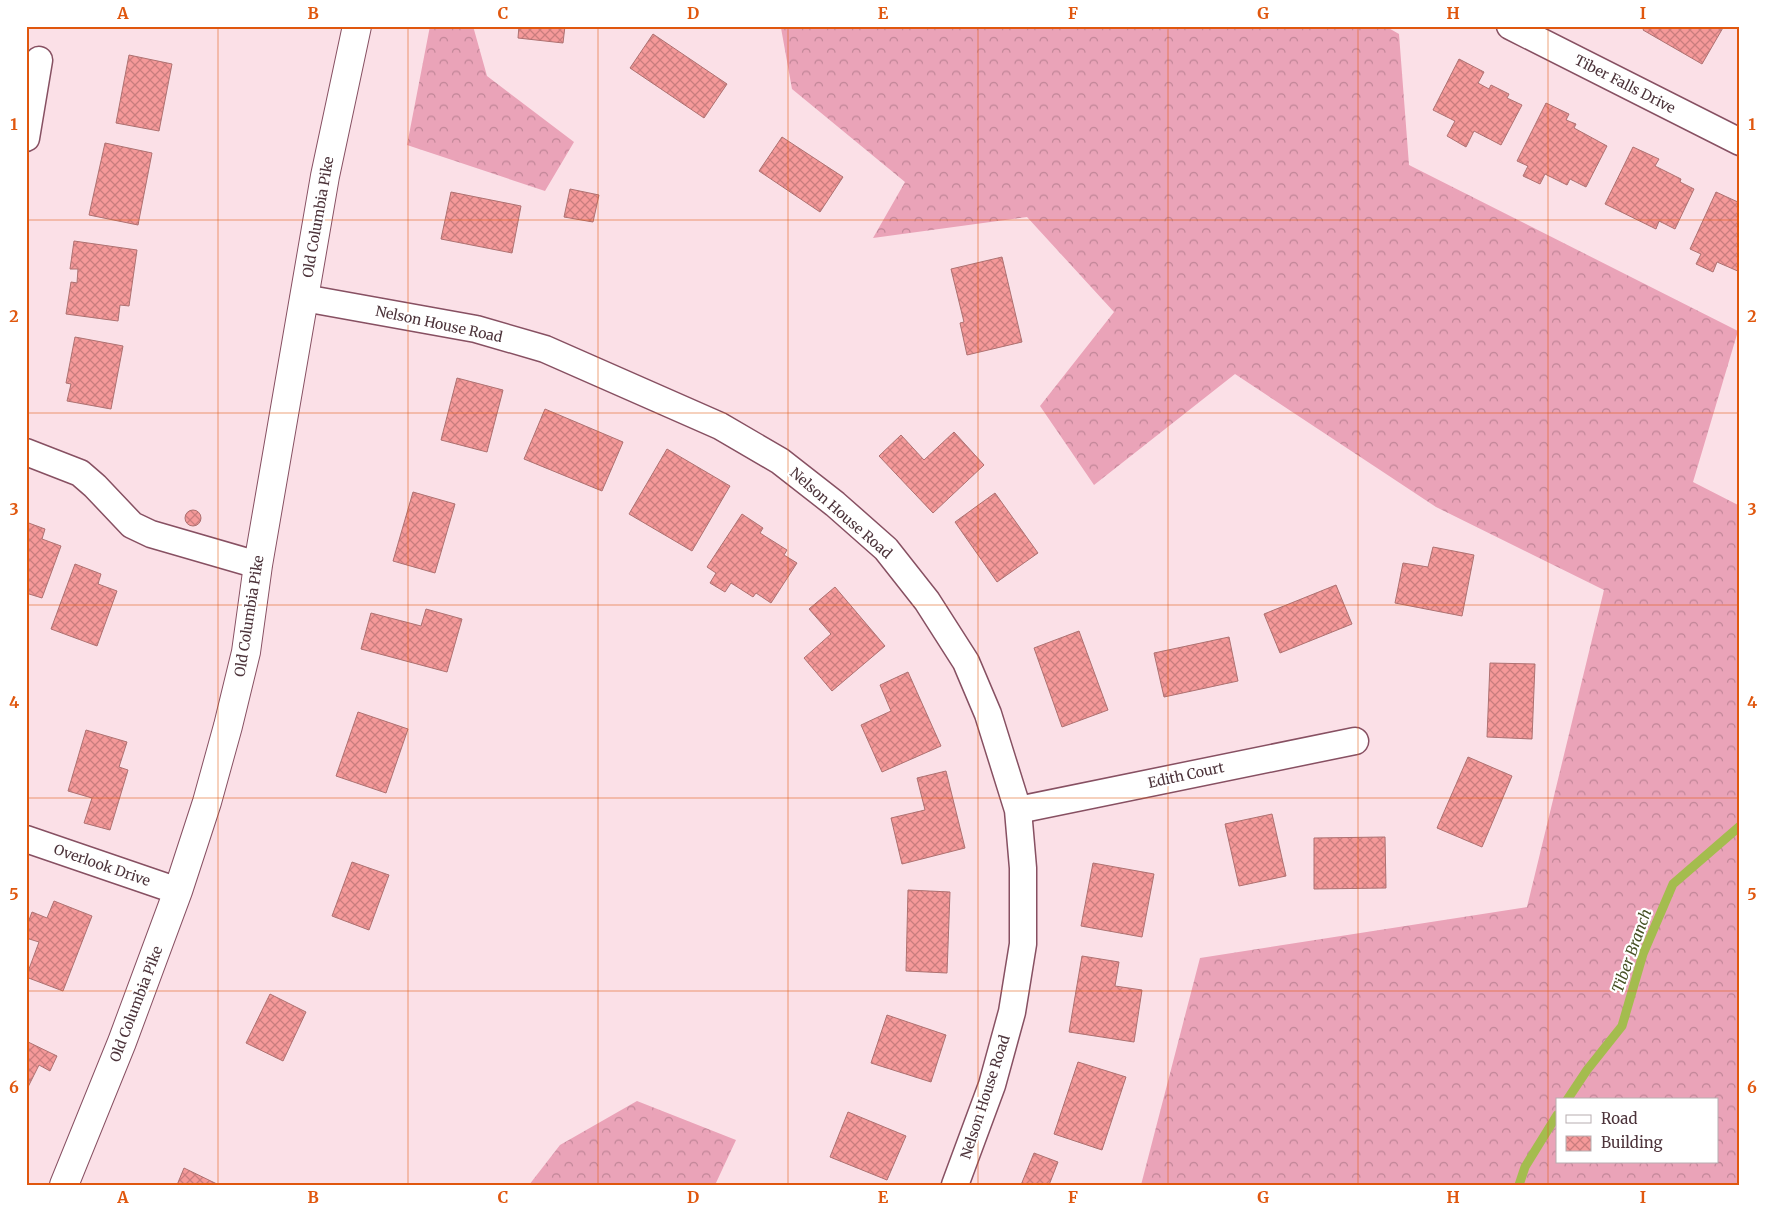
<svg xmlns="http://www.w3.org/2000/svg" width="1766" height="1211" font-family="Merriweather,serif">
<style>
.forest{fill:url(#forest-crowns);fill-rule:evenodd}
.lines{fill:none;stroke-linecap:round;stroke-linejoin:round}
.stream{stroke:#a4bc4e;stroke-width:9}
.building{fill:url(#building-cross-hatch);stroke:#ae7171}
.minor-casing{stroke:#875062;stroke-width:29}
.tertiary-casing{stroke:#875062;stroke-width:30}
.minor{stroke:#fff;stroke-width:26}
.tertiary{stroke:#fff;stroke-width:28}
.grid{fill:none;stroke:#e0570e;stroke-width:1;stroke-opacity:0.55}
.labels{text-anchor:middle;stroke-width:4.5;stroke-linejoin:round;paint-order:stroke}
.street-label{font-size:14px;fill:#4c333a;stroke:#fff}
.water-label{font-size:15px;font-style:italic;fill:#465024;stroke:#fff}
.neatline{fill:none;stroke:#e0570e;stroke-width:2}
.grid-label{font-size:16px;text-anchor:middle;font-weight:bold;fill:#e0570e}
</style>
<defs>
<pattern id="forest-crowns" width="20" height="18" patternUnits="userSpaceOnUse" patternTransform="scale(1.25)"><rect width="20" height="18" fill="#eaa3b8"/><path d="M2 6a3 3 0 1 1 6 0M12 15a3 3 0 1 1 6 0" fill="none" stroke="#c08597"/></pattern>
<pattern id="building-cross-hatch" width="8" height="8" patternUnits="userSpaceOnUse" patternTransform="scale(1.25)"><rect width="8" height="8" fill="#f59999"/><path d="M0 0l8 8M0 8l8-8" fill="none" stroke="#c97d7e"/></pattern>
</defs>
<rect width="100%" height="100%" fill="#fbe0e7"/>
<path class="forest" d="M430,26h43l14,50 87,66 -29,49 -138,-46z
M777,26h608l14,8 10,131 329,166 -45,151 47,24v679h-599l59,-227 327,-51 77,-317 -168,-83 -201,-133 -141,111 -54,-79 74,-94 -87,-95 -154,21 32,-56 -113,-93 -11,-61zM1557,1100h160v62h-160z
M637,1101l99,39 -21,45h-186l31,-40z"/>
<g class="lines">
<path class="stream" d="M1567,1100l20,-30 35,-44 21,-72 30,-70 67,-58
M1519,1185l6,-18 32,-52"/>
</g>
<path class="building" d="M519,26h46l-2,17 -45,-5z
M1645,26h79l-22,38 -59,-34z
M653,34l74,50 -23,34 -74,-50z
M129,55l43,9 -13,67 -43,-8z
M1459,59l25,13 -6,11 11,6 2,-4 18,9 -2,4 15,7 -21,40 -27,-14 -8,16 -19,-11 8,-15 -22,-11z
M1546,103l23,11 -3,6 10,4 -2,4 33,18 -21,41 -16,-8 -3,6 -22,-11 -5,10 -17,-8 5,-10 -11,-5z
M782,137l61,40 -23,35 -61,-41z
M105,143l47,10 -14,72 -49,-10z
M1633,147l26,12 -4,7 26,13 -1,3 14,7 -19,40 -16,-8 -3,8 -51,-25z
M570,189l29,6 -6,27 -29,-5z
M451,192l70,14 -9,47 -71,-14z
M1716,192l24,11v69l-23,-10 -4,10 -17,-8 5,-10 -11,-5z
M74,241l63,9 -8,56 -9,-1 -2,16 -52,-7 5,-32 6,1 1,-14h-8z
M1002,257l20,85 -55,13 -7,-32 4,-1 -13,-53z
M75,337l48,9 -12,63 -44,-8 4,-17 -5,-1z
M457,378l46,12 -16,62 -46,-12z
M545,409l78,33 -21,49 -78,-32z
M954,432l30,33 -51,48 -54,-57 22,-21 23,25z
M667,449l63,37 -38,65 -63,-37z
M413,492l42,12 -20,69 -42,-12z
M995,493l43,60 -41,29 -42,-60z
M185 518a8 8 0 1 1 16 0a8 8 0 1 1-16 0Z
M742,514l21,14 -3,5 27,17 -3,5 13,8 -26,40 -15,-10 -3,4 -22,-14 -6,9 -15,-9 6,-10 -9,-6z
M26,522l19,7 -3,10 19,7 -19,52 -16,-5z
M1433,547l41,8 -12,61 -67,-13 8,-40 25,4z
M75,564l26,10 -3,10 19,7 -20,55 -46,-17z
M1336,585l16,39 -72,29 -16,-39z
M835,587l50,59 -53,45 -28,-33 27,-24 -22,-25z
M426,609l36,10 -15,53 -86,-23 10,-36 50,13z
M1079,631l29,79 -46,17 -28,-79z
M1229,637l9,44 -74,16 -10,-44z
M1490,663l45,1 -3,75 -45,-2z
M908,672l33,74 -59,26 -21,-47 30,-14 -11,-26z
M358,712l50,17 -22,64 -50,-17z
M86,730l41,12 -8,25 9,3 -18,60 -26,-7 8,-25 -24,-7z
M1468,757l44,19 -30,71 -45,-19z
M946,771l19,77 -63,16 -11,-46 34,-8 -8,-32z
M1272,814l14,62 -47,10 -14,-62z
M1385,837l1,51 -72,1v-51z
M352,862l37,13 -20,55 -37,-14z
M1093,863l61,11 -12,63 -61,-11z
M908,890l42,2 -3,81 -41,-2z
M54,901l38,15 -29,75 -37,-14 13,-35 -13,-4v-10l6,-16 15,6z
M1082,956l37,6 -4,24 27,4 -8,52 -65,-10z
M270,994l36,18 -23,49 -37,-18z
M887,1015l59,20 -15,47 -60,-19z
M26,1041l31,15 -7,15 -11,-6 -13,26z
M1078,1062l48,15 -24,73 -48,-16z
M848,1112l58,24 -19,44 -57,-23z
M1034,1153l24,9 -9,23h-28z
M184,1168l35,17h-42z"/>
<g class="lines">
<defs>
<path id="minor" d="M1510,26l230,116
M26,138l13,-78
M304,298l172,31 69,20 175,77 60,35 55,43 51,45 41,52 39,61 22,52 30,96 5,58v76l-11,68 -20,73 -37,100
M26,452l54,21 15,13 37,39 19,9 107,31
M1018,810l337,-69
M26,839l152,52"/>
<path id="tertiary" d="M64,1185l58,-143 56,-151 29,-89 21,-76 18,-74 12,-87 67,-389 32,-150"/>
</defs>
<use href="#minor" class="minor-casing"/>
<use href="#tertiary" class="tertiary-casing"/>
<use href="#minor" class="minor"/>
<use href="#tertiary" class="tertiary"/>
</g>
<path class="grid" d="M218,26v1159M408,26v1159M598,26v1159M788,26v1159M978,26v1159M1168,26v1159M1358,26v1159M1548,26v1159M26,220h1714M26,413h1714M26,605h1714M26,798h1714M26,991h1714"/>
<g class="labels">
<g class="street-label">
<text transform="translate(1625 84) rotate(27)" y="5">Tiber Falls Drive</text>
<text transform="translate(318 217) rotate(-80)" y="5">Old Columbia Pike</text>
<text transform="translate(439 324) rotate(12)" y="5">Nelson House Road</text>
<text transform="translate(841 513) rotate(41)" y="5">Nelson House Road</text>
<text transform="translate(249 616) rotate(-81)" y="5">Old Columbia Pike</text>
<text transform="translate(1186 775) rotate(-12)" y="5">Edith Court</text>
<text transform="translate(102 865) rotate(19)" y="5">Overlook Drive</text>
<text transform="translate(136 1004) rotate(-69)" y="5">Old Columbia Pike</text>
<text transform="translate(985 1097) rotate(-72)" y="5">Nelson House Road</text>
</g>
<g class="water-label">
<text transform="translate(1632 951) rotate(-70)" y="5">Tiber Branch</text>
</g>
</g>
<rect width="1766" height="1211" fill="none" stroke="#ffffff" stroke-width="55"/>
<rect x="1556" y="1098" width="162" height="65" fill="#ffffff" stroke="#b7adb0"/>
<rect x="1566" y="1115" width="25" height="8" fill="#ffffff" stroke="#b7adb0"/>
<text x="1601" y="1124" font-size="15" fill="#4c333a">Road</text>
<rect x="1566" y="1136" width="25" height="15" fill="url(#building-cross-hatch)" stroke="#b7adb0"/>
<text x="1601" y="1148" font-size="15" fill="#4c333a">Building</text>
<rect x="28" y="28" width="1710" height="1156" class="neatline"/>
<g class="grid-label">
<text x="123" y="19">A</text>
<text x="313" y="19">B</text>
<text x="503" y="19">C</text>
<text x="693" y="19">D</text>
<text x="883" y="19">E</text>
<text x="1073" y="19">F</text>
<text x="1263" y="19">G</text>
<text x="1453" y="19">H</text>
<text x="1643" y="19">I</text>
<text x="14" y="130">1</text>
<text x="1752" y="130">1</text>
<text x="14" y="322">2</text>
<text x="1752" y="322">2</text>
<text x="14" y="515">3</text>
<text x="1752" y="515">3</text>
<text x="14" y="708">4</text>
<text x="1752" y="708">4</text>
<text x="14" y="900">5</text>
<text x="1752" y="900">5</text>
<text x="14" y="1093">6</text>
<text x="1752" y="1093">6</text>
<text x="123" y="1203">A</text>
<text x="313" y="1203">B</text>
<text x="503" y="1203">C</text>
<text x="693" y="1203">D</text>
<text x="883" y="1203">E</text>
<text x="1073" y="1203">F</text>
<text x="1263" y="1203">G</text>
<text x="1453" y="1203">H</text>
<text x="1643" y="1203">I</text>
</g>
</svg>
